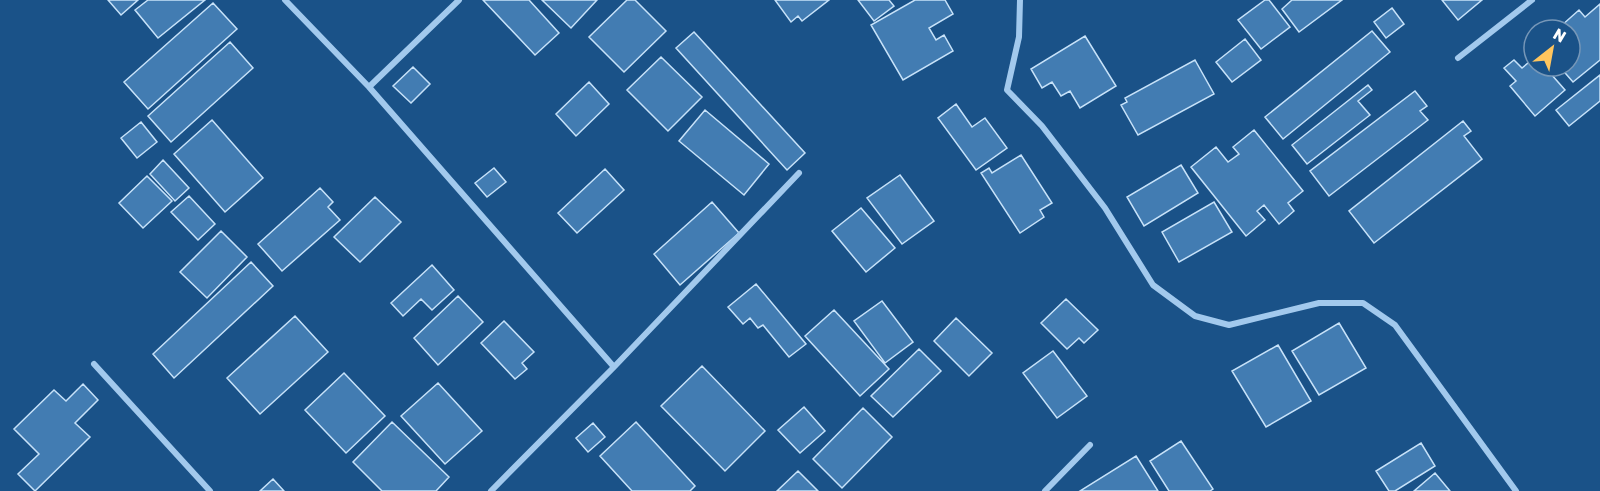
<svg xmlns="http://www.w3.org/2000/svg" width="1600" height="491" font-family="Rubik,sans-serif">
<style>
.building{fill:#427cb2;stroke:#c7e2f9;stroke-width:1.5}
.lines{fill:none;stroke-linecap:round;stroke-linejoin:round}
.minor{stroke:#a2c9ed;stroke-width:6}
</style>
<rect width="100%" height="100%" fill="#1a5288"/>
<path class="building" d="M108,0h30l-17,15z
M148,0h57l-47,38 -23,-28z
M483,0h46l30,33 -24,22z
M542,0h55l-26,28z
M627,0h8l31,31 -42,41 -35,-35z
M775,0h54l-27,21 -4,-5 -7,6z
M858,0h31l5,6 -20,15z
M915,0h30l8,14 -24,14 7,12 8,-5 9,16 -50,29 -32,-55z
M1265,0h4l21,27 -29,22 -23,-29z
M1292,0h50l-43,32 -17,-23z
M1442,0h40l-24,20z
M213,3l24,26 -89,80 -24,-27z
M1600,4v56l-27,22 -14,-16h11v-36h-6l-3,-4 18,-16 6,7z
M1392,8l12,16 -18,14 -12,-16z
M1372,31l18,21 -107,87 -18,-22z
M694,32l111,121 -18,17 -111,-122z
M1085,36l31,50 -36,22 -10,-17 -9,5 -9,-14 -10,6 -11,-19z
M1245,39l16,21 -29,22 -16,-20z
M230,42l23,26 -82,74 -23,-26z
M661,57l41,40 -34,34 -41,-41z
M1534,58v8h10l21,24 -30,26 -25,-30 6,-5 -12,-13 10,-8 8,8z
M1195,60l19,34 -76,41 -17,-30 6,-3 -2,-4z
M413,67l17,17 -19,19 -18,-17z
M1600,75v26l-31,25 -13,-16z
M589,82l20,22 -33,32 -20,-22z
M1368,85l4,5 -14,11 12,14 -63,49 -15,-19z
M1415,91l12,15 -7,5 8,9 -99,76 -19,-25z
M956,104l16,23 13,-9 22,30 -31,22 -38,-52z
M705,110l64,54 -25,31 -65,-54z
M212,120l51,58 -38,34 -51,-58z
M1463,121l8,10 -7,5 18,23 -108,84 -25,-32z
M141,122l16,20 -20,16 -16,-20z
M1254,130l49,61 -15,12 6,8 -15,13 -15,-19 -7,6 8,9 -19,16 -55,-69 25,-20 12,15 11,-8 -6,-7z
M1021,155l31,48 -12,7 4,7 -24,16 -39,-60 8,-5 3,5z
M163,160l26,28 -14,13 -25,-27z
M1181,165l17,28 -54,33 -17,-29z
M494,168l12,14 -19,15 -12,-14z
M605,169l19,21 -47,43 -19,-20z
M900,175l34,46 -32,23 -35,-46z
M147,176l25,25 -29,27 -24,-25z
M320,188l13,14 -5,5 12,13 -58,51 -24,-27z
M189,196l26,28 -17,16 -27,-28z
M375,197l26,25 -41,40 -26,-25z
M712,202l27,31 -59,52 -26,-31z
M1214,202l18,30 -53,30 -17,-30z
M861,208l34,40 -29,24 -34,-41z
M221,231l26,26 -40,41 -27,-26z
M251,262l22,24 -99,92 -21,-24z
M432,265l22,25 -22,20 -11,-11 -18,17 -12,-13z
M756,284l50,60 -17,13 -26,-32 -5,3 -8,-10 -7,6 -15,-17z
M458,296l25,26 -45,43 -24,-27z
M1066,299l32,31 -14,13 -5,-5 -12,11 -26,-26z
M882,301l31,41 -28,21 -31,-42z
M834,310l55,59 -29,27 -55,-60z
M295,316l33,36 -68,62 -33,-36z
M956,318l36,35 -23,23 -35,-35z
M504,321l30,31 -12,11 5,6 -12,10 -34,-36z
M1339,323l27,45 -47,27 -27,-44z
M1278,345l33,56 -45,26 -34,-56z
M919,349l22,22 -48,46 -22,-21z
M1053,351l34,45 -30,22 -34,-45z
M702,366l63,65 -40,40 -64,-65z
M344,373l41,43 -39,37 -41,-43z
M438,383l44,48 -37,33 -44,-48z
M83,384l15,16 -23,23 15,14 -55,54 -17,-17 21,-20 -25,-25 40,-39 12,11z
M804,407l21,24 -25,22 -22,-23z
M863,408l29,29 -50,51 -29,-29z
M392,422l57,55 -13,14h-54l-29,-29z
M636,422l59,64 -5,5h-58l-32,-35z
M593,423l12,14 -17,15 -12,-14z
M1181,441l32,48 -3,2h-41l-19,-30z
M1421,443l14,23 -40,25h-6l-13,-20z
M1136,456l22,35h-78z
M798,471l20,20h-41z
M1435,473l15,18h-36z
M273,479l11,12h-24z"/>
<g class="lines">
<path class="minor" d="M285,0l84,87 245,280
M1020,0l-1,37 -12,53 35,36 63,82 48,77 42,31 34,9 90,-22h44l32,22 121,166
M1458,58l74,-58
M369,87l90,-87
M94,364l116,127
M491,491l123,-124 185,-194
M1045,491l45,-46"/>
</g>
<g transform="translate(1552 48) rotate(31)"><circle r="28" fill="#1a5288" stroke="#7697b8" stroke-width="1.5"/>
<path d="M0-4.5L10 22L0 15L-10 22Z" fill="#ffc55e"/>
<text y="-9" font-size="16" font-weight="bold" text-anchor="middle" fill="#ffffff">N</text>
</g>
</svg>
